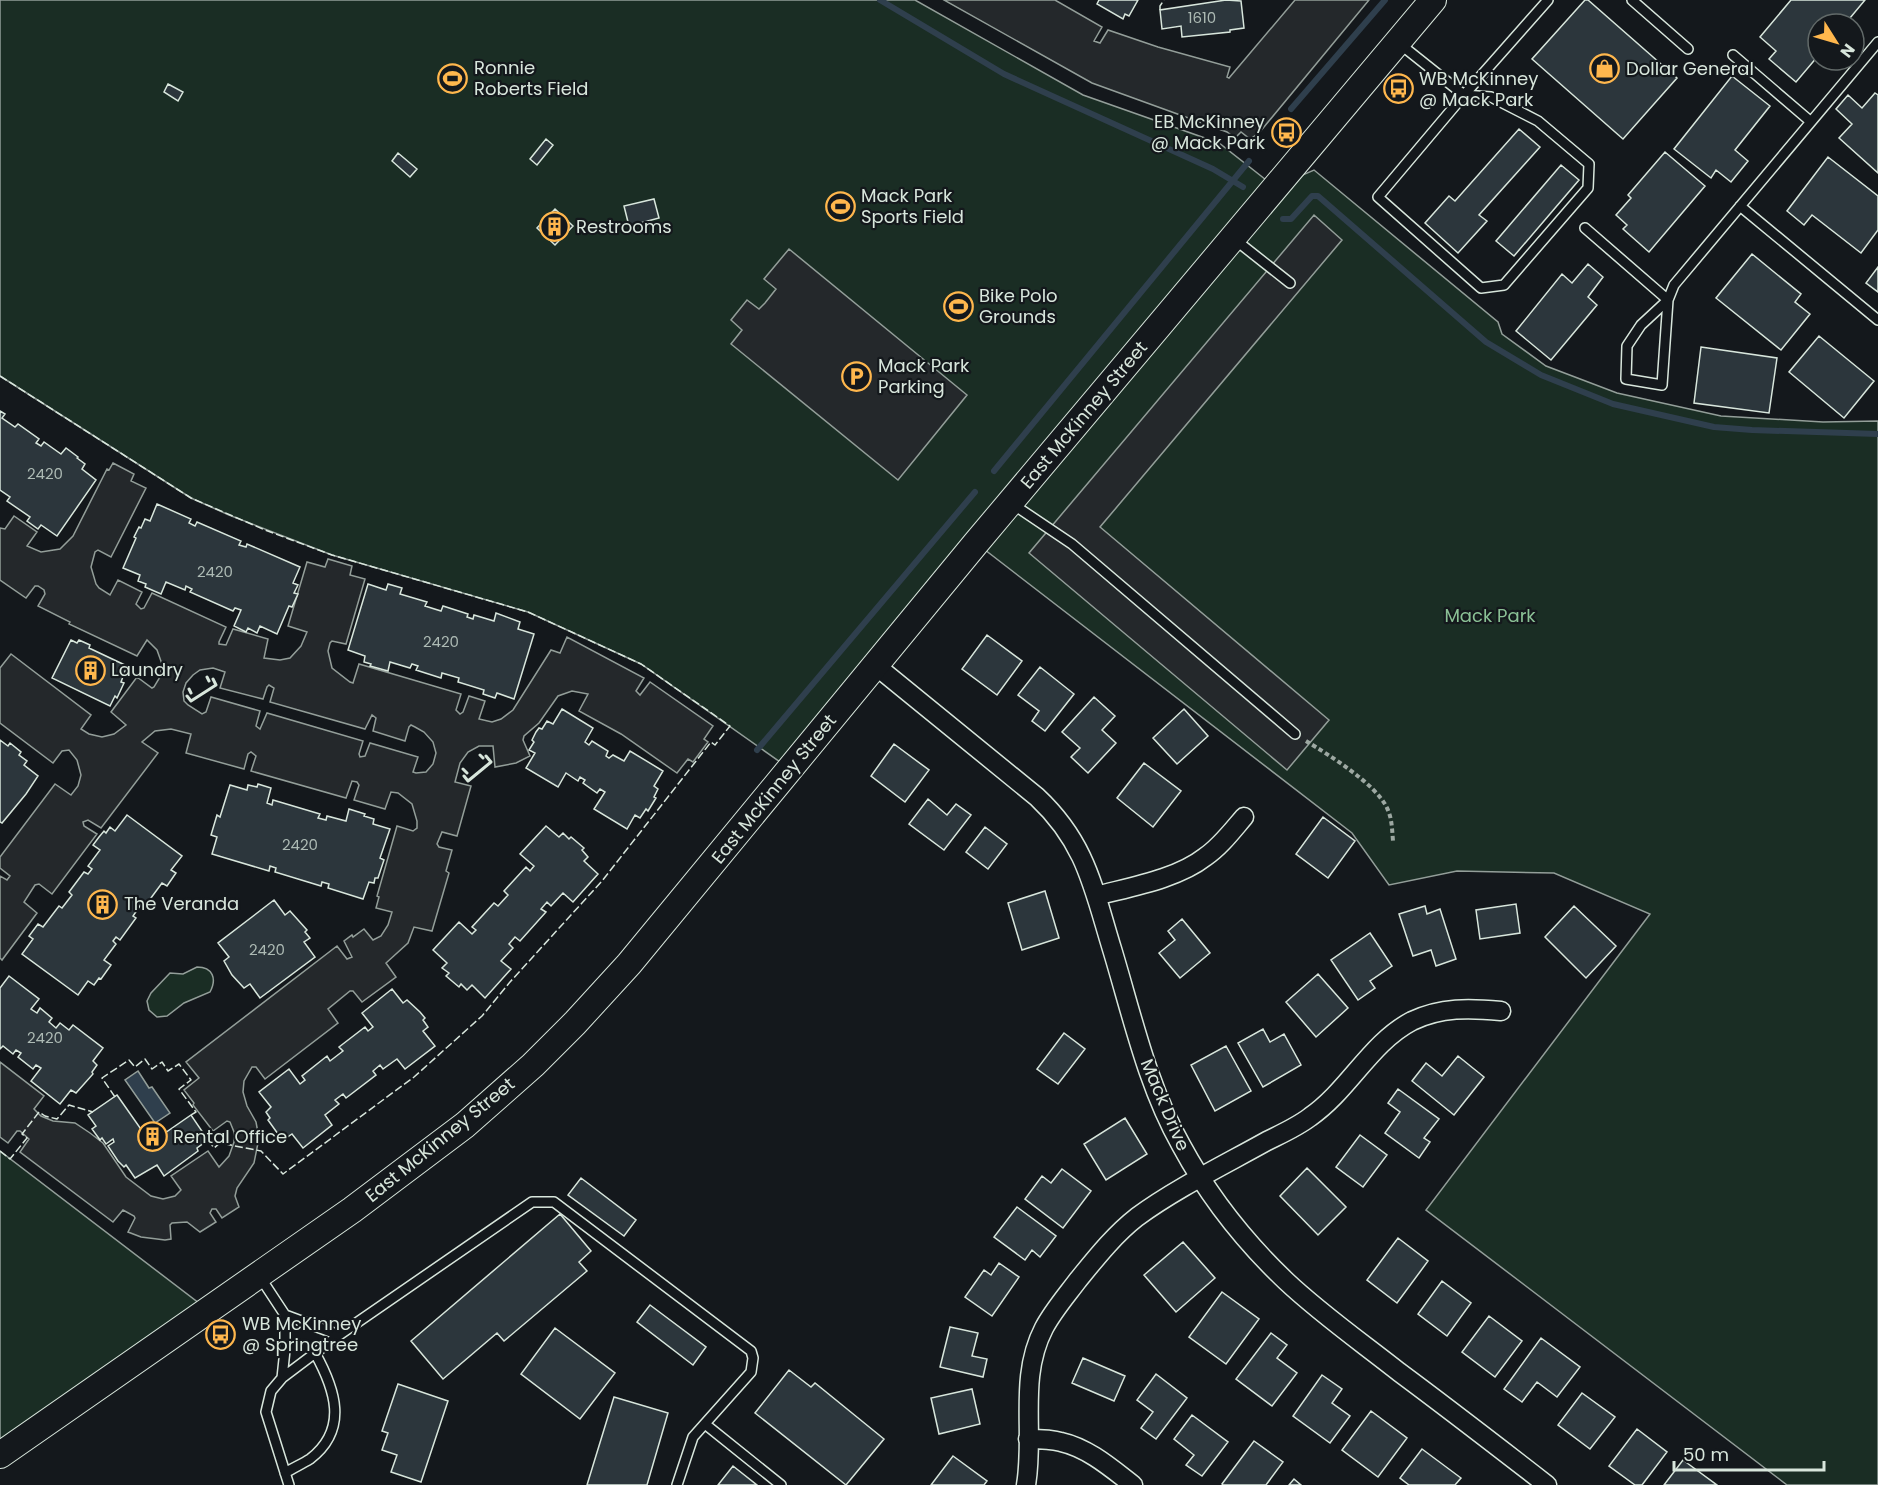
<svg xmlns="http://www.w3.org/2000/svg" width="1878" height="1485" font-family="Poppins,sans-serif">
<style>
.green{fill:#1a2d24;stroke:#939e99;stroke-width:1.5}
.parking{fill:#24282b;stroke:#939e99;stroke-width:1.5;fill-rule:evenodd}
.water{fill:#2f3f4d;stroke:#939e99;stroke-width:1.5}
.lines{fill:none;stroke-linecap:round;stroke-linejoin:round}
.stream{stroke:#2f3f4d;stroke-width:6}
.building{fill:#2c363c;stroke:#d8e6dc;stroke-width:1.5}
.lane-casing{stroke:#d8e6dc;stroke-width:12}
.street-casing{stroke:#d8e6dc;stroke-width:21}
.secondary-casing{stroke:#d8e6dc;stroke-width:28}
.path{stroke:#9da8a2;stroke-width:4;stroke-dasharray:4.5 3;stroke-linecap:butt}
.lane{stroke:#14181c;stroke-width:9}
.street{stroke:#14181c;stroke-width:18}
.secondary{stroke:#14181c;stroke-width:26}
.fence{stroke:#d8e6dc;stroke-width:1.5;stroke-dasharray:8 3;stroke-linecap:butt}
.wall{stroke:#d8e6dc;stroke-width:3}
.labels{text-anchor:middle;stroke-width:4.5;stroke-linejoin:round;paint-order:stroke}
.number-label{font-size:15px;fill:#adbab4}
.poi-label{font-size:18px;fill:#d8e6dc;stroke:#14181c;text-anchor:start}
.street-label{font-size:18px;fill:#d8e6dc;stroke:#14181c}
.park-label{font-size:18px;fill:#8ac095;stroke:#14181c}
</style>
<rect width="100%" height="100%" fill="#14181c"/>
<path class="green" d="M0,0h915l168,95 136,48 56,44 39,-17 184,152 4,12 44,32 71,27 104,23 102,6 55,-1v1064h-91l-361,-275 224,-296 -96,-41 -97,-2 -68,14 -37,-52 -376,-290 -186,226 -149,-105 -113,-52 -196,-57 -103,-40 -38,-17 -191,-122z
M197,967c16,0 20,12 13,25l-26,11 -17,13 -10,1 -8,-7 -2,-9 4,-8 19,-20 13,1z
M0,1151l208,159 -208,145z"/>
<path class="parking" d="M944,0h111l47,27 -8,14 6,2 8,-13 50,17 72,20 -3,10 2,1 66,-78h74l-110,133 -9,6 -9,-7 -6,6 -8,-6 -135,-49z
M1314,215l28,25 -242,287 229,193 -42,50 -258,-217z
M789,249l178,146 -69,85 -167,-136 11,-14 -11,-10 16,-20 12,9 6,-6 11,-14 -12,-10z
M113,463l21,11 -3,7 15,7 -35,69 -13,-7 -3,2 -4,15 5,17 3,4 11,7 8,-15 24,12 -6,12 5,5 3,-1 8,-15 74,34 -7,15v2l7,1 7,-16 35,10 -4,19 16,2 10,-2 11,-12 6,-14 -19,-6 19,-64 18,5 3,-8 24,7 -2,9 15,4 -19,65 -14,-3 -2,2 -2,8 4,17 18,14 3,1 6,-19 102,30 -5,16 4,4 3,-2 6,-16 16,5 -6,18 13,3 9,-3 12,-9 38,-60 9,3 7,-16 77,41 -8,13 4,4 10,-13 63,44 -9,13 4,3 -15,20 -5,-3 -11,14 -56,-39 -42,-23 9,-17 -16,-3 -14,5 -19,27 -15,13 -1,4 7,16 -14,7 -21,4 -2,-21h-14l-11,6 -8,11 -5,19 16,4 -14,50 -15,-4 -5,12 2,3 13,3 -6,21 3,2 -17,58 -18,-4 -6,16 -22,20 10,14 -34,25 -9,-11h-3l-22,18 10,14 -73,56 -9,-12h-4l-8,14 -1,11 4,14 9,16 3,16 -5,25 -17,25 -2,8 4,11 -17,11 -6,-9h-4l-2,4 6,9 -16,10 -13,-10 -15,1 -2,2 1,14 -6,1 -24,-3 -13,-5 7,-14 -1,-2 -11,-6 -10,12 -93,-70 9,-13 -9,-8h-3l-9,12 -8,-6v-75l44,34 -10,13 7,7 12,5 22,2 15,10 13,10 23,34 25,19 12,3 12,-3 6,-6 -10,-14 37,-25 11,16 10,-11 5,-14v-10l-4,-10 -3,-1 -14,10 -20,-26 1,-2 -10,-13 15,-12 -13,-16 151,-116 10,13 5,-2 -8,-16 8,-6 1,2 11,-8 9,11 8,-4 7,-11 4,-13 -16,-4 3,-11 -2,-1 20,-70 16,5 4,-3v-7l-5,-17 -14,-11 -7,-1 -6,17 -31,-9 5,-15 -2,-3 -5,-1 -6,17 -95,-27 5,-15 -5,-4 -3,2 -4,15 -58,-16 5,-19 -20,-5 -16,2 -13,11 16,11 -57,75 -13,-8 -5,2 1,4 13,8 -45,60 -13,-10 -4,1 -11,17 13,11 -35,47 -2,-2v-82l7,4 3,-4 -10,-8v-11l55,-73 16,11 7,-9 3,-11 -4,-15 -8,-10 -7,1 -9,12 -53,-40v-55l11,-14 80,61 -10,14 8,5 13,3 12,-3 12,-9 -15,-13 26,-35 15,11 2,-1 6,-10 2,-13 -5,-14 -10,-10 -10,16 -68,-32 1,-2 -32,-16 7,-12 -1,-4 -6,-4h-3l-9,12 -26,-18v-52l5,1 9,-13 23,16 -10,14 14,6 19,-3 13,-13 34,-67 2,1zM213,668l12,4 -5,16 43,11 4,-12 2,-2 5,3 -4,14 95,27 7,-14 4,3 -3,13 32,10 4,-14 2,-2 4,2 9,5 9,10 3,11 -3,11 -7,8 -10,1 -3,-1 5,-15 -48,-14 -5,13 -5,1 -1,-3 4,-13 -96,-28 -7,16 -4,-3 4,-15 -49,-14 -5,15 -4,2 -14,-9 -4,-4 -1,-9 3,-9 7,-8 7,-5z"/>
<path class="water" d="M138,1071l11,17 3,-1 18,26 -15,10 -30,-43z"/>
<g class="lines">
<path class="stream" d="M880,0l124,74 209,95 30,18
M1291,109l94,-109
M1283,219h8l21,-23h6l168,146 55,33 72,29 101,23 38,3 126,4
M994,471l255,-310
M757,750l218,-258"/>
</g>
<path class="building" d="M1099,0h39l-9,16 -4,-2 -2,5 -26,-15z
M1226,0l15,1 3,27 -14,2v2l-48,5 -1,-11 -19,3 -2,-19z
M1585,0h3l89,78 -54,61 -91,-80z
M1791,0h74l-20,24h-27v32l-22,26 -27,-23 7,-8 -16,-14z
M1732,76l38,30 -35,44 13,11 -17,21 -15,-12 -5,8 -37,-29z
M168,84l15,8 -5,9 -14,-9z
M1875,93l3,2v78l-39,-35 13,-14 -16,-15 12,-14 14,13z
M1519,129l21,18 -61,68 8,6 -29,32 -33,-30 24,-27 6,5z
M546,139l7,6 -16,20 -7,-6z
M1665,152l40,34 -56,66 -26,-23 4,-4 -11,-10 15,-17 -3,-3z
M398,153l19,16 -7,8 -18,-16z
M1828,157l50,39v34l-17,23 -49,-38 -8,10 -17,-14z
M1561,165l18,15 -65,76 -18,-15z
M654,199l5,19 -30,8 -5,-20z
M555,209l18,17 -18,19 -18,-17z
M1752,254l49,40 -6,8 15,12 -29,36 -65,-52z
M1588,264l15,13 -15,20 9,8 -46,55 -35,-29 46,-57 10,9z
M1878,267v25l-12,-9z
M1819,336l55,45 -30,37 -55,-46z
M1701,347l76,11 -8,55 -75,-10z
M0,411l5,3 -3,4 13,9 3,-3 21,15 -3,4 5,3 3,-4 17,12 5,-6 12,9 -1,1 8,6 -3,5 14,11 -39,56 -16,-11 -3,4 -11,-8 3,-4 -23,-16 3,-4 -10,-7z
M157,504l34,15 -2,4 6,3 2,-4 44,19 -2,4 7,2 1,-3 53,23 -7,16 5,2 -4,8 4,1 -6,13 -3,-1 -12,28 -17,-8 -3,7 -9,-5 -2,4 -12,-6 7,-16 -6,-2 -2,3 -43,-19 2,-3 -6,-3 -1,4 -19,-8 -5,12 -16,-7 1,-3 -8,-3 2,-6 -17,-7 13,-30 -2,-1 5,-10 2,1 4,-9 5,2z
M368,584l18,6 2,-6 14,4 -2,6 27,8 -2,4 16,5 2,-5 25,8 -1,3 6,2 1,-4 20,6 2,-8 24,9 -2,7 16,5 -20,65 -17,-6 -2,5 -12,-4 1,-4 -26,-8 1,-4 -17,-5 -1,5 -25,-8 2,-4 -6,-2 -2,4 -20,-6 -2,9 -18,-5 1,-2 -7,-2 1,-6 -17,-6z
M987,635l35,26 -25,34 -35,-26z
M71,640l6,3 2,-3 11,5 -1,3 38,18 -6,16 3,1 -7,15 -2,-2 -5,10 -58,-28z
M1040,667l34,27 -29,37 -13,-10 7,-10 -21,-16z
M1094,697l21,19 -13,14 14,13 -28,30 -17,-16 9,-9 -18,-16z
M562,709l31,19 -8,14 4,3 3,-4 16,10 -2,5 3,2 4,-3 11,6 6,-10 33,20 -9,15 4,3 -4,8 2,1 -8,13 -2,-2 -6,9 -5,-3 -8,14 -33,-20 11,-17 -5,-3 -3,4 -14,-10 2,-3 -5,-3 -2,4 -12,-8 -8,14 -32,-19 9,-15 -6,-3 5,-8 -2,-2 4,-8 3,-4 3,1 5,-8 6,3z
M1184,709l24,27 -31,28 -24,-26z
M0,740l8,6 2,-3 11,9 -2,3 8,6 -3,4 14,11 -12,18 -24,29 -2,-1z
M894,744l35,26 -24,32 -34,-26z
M1144,763l37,28 -28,36 -36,-29z
M258,784l13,4 -4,15 5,2 1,-5 47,14 -2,4 8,2 1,-4 19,5 3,-12 16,5 -1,2 10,3 -1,5 17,5 -10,29 4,2 -6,18h-3l-1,5 -5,-1 -6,17 -35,-11 1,-4 -7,-2 -1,4 -46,-14 1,-4 -6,-2 -1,5 -57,-17 5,-17 -6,-2 6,-20 3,2 10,-32 17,5 1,-5 9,2z
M928,799l19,16 9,-11 15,11 -27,35 -35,-26z
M127,815l55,41 -11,14 5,3 -9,13 -5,-3 -17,23 -3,-3 -9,13 3,2 -16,22 -4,-3 -3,4 3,3 -12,16 7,5 -10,14 -2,-1 -5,7 -6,-4 -10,14 -56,-41 11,-15 -4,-3 9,-12 5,3 16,-21 3,2 10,-13 -3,-3 15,-20 4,2 4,-5 -4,-3 12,-16 -7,-5 6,-8 5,-6 2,2 4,-6 5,4z
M1323,817l32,24 -27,37 -32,-24z
M546,826l13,11 4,-4 6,6 2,-2 13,11 -2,2 6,7 -4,4 14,13 -25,28 -10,-9 -12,13 -4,-4 -6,7 5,3 -26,29 -5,-4 -6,7 4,4 -12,13 10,8 -26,29 -13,-13 -5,5 -6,-6 -2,3 -13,-11 3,-3 -7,-5 5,-5 -14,-13 26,-28 13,12 4,-4 -4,-3 22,-24 4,3 10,-11 -4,-4 22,-24 4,4 4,-5 -14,-12z
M985,827l22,17 -19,25 -22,-17z
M1045,891l14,47 -37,12 -14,-47z
M274,900l11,15 5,-4 17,19 -2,2 5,6 -6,4 11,15 -55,41 -10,-14 -6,4 -12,-13 -8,-14 5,-4 -11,-14z
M1516,904l4,29 -40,6 -4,-29z
M1425,906l2,8 13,-5 16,50 -20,7 -5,-16 -18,6 -14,-42z
M1574,906l42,40 -30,32 -41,-41z
M1182,919l28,34 -30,25 -21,-25 16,-13 -7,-9z
M1370,933l22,33 -22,15 5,7 -17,12 -27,-40z
M1318,974l30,34 -32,29 -30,-35z
M9,976l30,23 -8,10 6,4 3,-5 12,10 -3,4 7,6 4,-5 9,7 4,-5 30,23 -10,13 4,4 -5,7 1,2 -17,19 -5,-3 -11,14 -29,-23 10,-13 -5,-3 -3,4 -15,-12 3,-4 -5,-3 -3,4 -10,-8 -3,3v-61z
M392,989l11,14 4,-3 13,12 5,6 -2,2 5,7 -5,4 12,15 -30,23 -8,-10 -14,10 -3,-4 -7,6 3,4 -30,23 -3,-4 -8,6 4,4 -14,11 7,10 -29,23 -11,-14 -6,4 -5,-6 -3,2 -10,-14 2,-2 -4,-6 5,-5 -12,-15 30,-23 11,15 5,-4 -3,-4 25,-20 3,5 13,-10 -4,-4 26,-20 3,4 5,-4 -11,-14z
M1263,1029l7,13 14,-8 17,31 -38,22 -25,-44z
M1064,1033l21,16 -27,35 -21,-15z
M1226,1046l25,45 -36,20 -24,-46z
M1458,1056l26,21 -30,38 -42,-34 14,-18 16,13z
M1398,1089l41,30 -15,19 6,4 -11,16 -34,-25 15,-21 -12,-9z
M117,1095l28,40 11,-8 6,8 29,-20 17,25 -11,8 1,3 -34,25 -7,-11 -22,13 -9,-13 -2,2 -6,-6 -10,-15 6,-4 -1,-3 -7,5 -4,-6 -2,2 -8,-11 4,-3 -8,-11z
M1125,1118l22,36 -41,26 -22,-36z
M1360,1135l27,20 -24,32 -27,-20z
M1307,1168l39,39 -28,28 -38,-39z
M1062,1169l29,22 -28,37 -38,-29 17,-23 9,7z
M581,1178l55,42 -12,16 -56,-41z
M1017,1207l39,29 -16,21 -8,-7 -7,10 -31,-23z
M560,1214l31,37 -12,11 8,9 -83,70 -7,-8 -54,46 -32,-38z
M1398,1238l30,23 -31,42 -30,-23z
M1183,1242l32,36 -39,34 -32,-37z
M999,1263l20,14 -27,39 -27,-19 19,-27 7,5z
M1442,1281l29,22 -24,33 -29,-22z
M1222,1292l37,27 -33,45 -37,-27z
M650,1305l56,42 -13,18 -56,-43z
M1489,1316l33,25 -27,36 -33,-25z
M950,1327l28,6 -6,23 15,3 -4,18 -43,-10z
M555,1328l60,45 -35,46 -59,-45z
M1271,1333l16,12 -10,13 20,15 -25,33 -36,-27z
M1541,1338l39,29 -23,30 -20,-15 -15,20 -18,-13z
M1083,1358l42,18 -11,25 -42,-18z
M789,1370l22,17 4,-4 69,56 -38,46 -91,-72z
M1156,1374l31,24 -31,41 -15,-11 12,-16 -16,-12z
M1322,1375l20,14 -10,14 18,13 -20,27 -37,-27z
M398,1384l50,17 -27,81 -30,-10 6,-17 -15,-5 6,-17 -6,-2z
M972,1389l8,35 -41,10 -8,-36z
M1582,1393l33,24 -25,32 -32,-24z
M614,1397l54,16 -21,72h-60z
M1371,1411l36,27 -29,39 -36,-27z
M1192,1415l36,27 -26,34 -16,-11 8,-10 -20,-16z
M1637,1429l30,23 -25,33h-7l-26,-19z
M1254,1441l29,21 -17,23h-43l-1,-1z
M1422,1449l39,29 -6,7h-46l-9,-7z
M953,1456l34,25 -3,4h-53z
M1683,1460l34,25h-53z
M733,1466l24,19h-39z
M1294,1479l7,6h-12z"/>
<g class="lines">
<defs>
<path id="lane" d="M1632,0l56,49
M1400,44l64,51 27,2 47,24 51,43 -1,24 -84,97 -23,3 -103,-91 86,-102 84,-95
M1733,55l77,66
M1740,206l138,114
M1585,228l83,72
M1233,238l57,45
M1668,300l-27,25 -14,21 -1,33 36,6 6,-85 6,-15 204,-243
M1011,503l61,41 223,190
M260,1277l25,38v35l-3,28
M285,1315l54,20
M705,1424l76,61
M285,1473c8,-5 17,-9 25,-14 39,-30 25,-70 5,-106
M289,1485l-23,-73 5,-21 11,-13 57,-43 193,-133h22l197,149 2,7 -2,14 -58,65 -16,48"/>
<path id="street" d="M875,665l162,132c49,46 56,90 75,152 20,66 35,136 69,196 27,50 64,97 105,136 35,33 75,61 113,91 50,37 99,75 148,113
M1096,896c34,-9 81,-17 109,-39 15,-10 27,-26 39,-40
M1028,1439c11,0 23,0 33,3 27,6 50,26 72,43
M1026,1485c9,-53 -8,-107 18,-157 9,-17 22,-32 34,-48 18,-22 36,-45 59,-63 38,-28 87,-52 130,-76 14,-7 30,-14 43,-24 39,-27 60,-74 102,-96 29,-14 58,-13 89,-10"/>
<path id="secondary" d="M0,1455l352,-245 113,-85 68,-60 42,-42 54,-59 347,-421 457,-543"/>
</defs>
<use href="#lane" class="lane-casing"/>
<use href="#street" class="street-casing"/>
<use href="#secondary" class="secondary-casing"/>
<path class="path" d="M1306,741c23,14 70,43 81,67 5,10 5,21 6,33"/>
<use href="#lane" class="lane"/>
<use href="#street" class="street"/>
<use href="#secondary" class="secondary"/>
<path class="fence" d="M1160,10v-4l4,-6
M0,376l191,122 74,32 67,25 196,57 113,52 89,62 -15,19 -4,-3 -109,139 -92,101 -28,34 -68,61 -131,97 -22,-23 -41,-8 -6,5 -6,-8
M115,1097l-13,-19 27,-18 6,7 10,-8 7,10 10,-7 6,9 11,-7 12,16 -12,9 17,23 -5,3
M0,1151l10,8 17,-21 -5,-4 17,-22 6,4 12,3 12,-14 24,7"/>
<path class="wall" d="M207,677l2,4
M189,689l2,4
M187,696l4,5 25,-16 -3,-6
M480,755l3,3
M463,769l4,4
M464,776l4,5 23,-19 -5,-6"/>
</g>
<defs>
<symbol id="shop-ring" viewBox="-11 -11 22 22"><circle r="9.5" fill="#14181c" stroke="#ffb74d" stroke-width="1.5"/><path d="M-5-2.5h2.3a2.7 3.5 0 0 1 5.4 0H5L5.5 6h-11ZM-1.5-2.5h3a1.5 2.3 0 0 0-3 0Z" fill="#ffb74d"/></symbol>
<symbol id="stadium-ring" viewBox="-11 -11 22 22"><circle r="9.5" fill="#14181c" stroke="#ffb74d" stroke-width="1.5"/><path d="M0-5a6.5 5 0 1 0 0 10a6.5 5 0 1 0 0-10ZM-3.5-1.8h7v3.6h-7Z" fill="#ffb74d"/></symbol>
<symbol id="bus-ring" viewBox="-11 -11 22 22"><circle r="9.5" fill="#14181c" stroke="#ffb74d" stroke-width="1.5"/><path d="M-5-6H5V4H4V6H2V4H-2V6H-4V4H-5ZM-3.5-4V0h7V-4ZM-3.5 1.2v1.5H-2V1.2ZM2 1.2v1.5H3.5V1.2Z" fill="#ffb74d"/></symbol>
<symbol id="building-ring" viewBox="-11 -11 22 22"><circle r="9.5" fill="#14181c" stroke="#ffb74d" stroke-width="1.5"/><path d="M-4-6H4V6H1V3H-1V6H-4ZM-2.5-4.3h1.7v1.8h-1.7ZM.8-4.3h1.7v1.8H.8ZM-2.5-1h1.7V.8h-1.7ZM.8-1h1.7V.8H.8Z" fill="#ffb74d"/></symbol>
<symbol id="parking-ring" viewBox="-11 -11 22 22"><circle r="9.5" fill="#14181c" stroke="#ffb74d" stroke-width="1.5"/><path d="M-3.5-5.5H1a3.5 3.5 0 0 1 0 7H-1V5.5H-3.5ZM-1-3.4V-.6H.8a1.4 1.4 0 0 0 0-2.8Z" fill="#ffb74d"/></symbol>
</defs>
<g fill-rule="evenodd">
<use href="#shop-ring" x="1588" y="52" width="33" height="33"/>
<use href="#stadium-ring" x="436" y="62" width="33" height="33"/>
<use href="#bus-ring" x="1382" y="72" width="33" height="33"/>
<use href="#bus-ring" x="1270" y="116" width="33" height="33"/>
<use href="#stadium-ring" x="824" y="190" width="33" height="33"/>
<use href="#building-ring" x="538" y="210" width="33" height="33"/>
<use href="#stadium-ring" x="942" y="290" width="33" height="33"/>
<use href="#parking-ring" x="840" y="360" width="33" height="33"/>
<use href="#building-ring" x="74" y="654" width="33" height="33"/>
<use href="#building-ring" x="86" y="888" width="33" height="33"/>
<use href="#building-ring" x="136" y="1120" width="33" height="33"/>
<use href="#bus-ring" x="204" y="1318" width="33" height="33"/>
</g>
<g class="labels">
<g class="number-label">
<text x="1202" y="23">1610</text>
<text x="45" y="479">2420</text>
<text x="215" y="577">2420</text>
<text x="441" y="647">2420</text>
<text x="300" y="850">2420</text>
<text x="267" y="955">2420</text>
<text x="45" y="1043">2420</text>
</g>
<g class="poi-label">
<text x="474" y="74">Ronnie<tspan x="474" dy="21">Roberts Field</tspan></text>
<text x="1626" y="75">Dollar General</text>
<text x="1419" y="85">WB McKinney<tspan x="1419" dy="21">@ Mack Park</tspan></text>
<text x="1265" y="128" text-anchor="end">EB McKinney<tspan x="1265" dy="21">@ Mack Park</tspan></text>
<text x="861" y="202">Mack Park<tspan x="861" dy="21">Sports Field</tspan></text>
<text x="576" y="233">Restrooms</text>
<text x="979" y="302">Bike Polo<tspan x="979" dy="21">Grounds</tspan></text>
<text x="878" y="372">Mack Park<tspan x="878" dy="21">Parking</tspan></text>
<text x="111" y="676">Laundry</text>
<text x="124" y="910">The Veranda</text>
<text x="173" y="1143">Rental Office</text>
<text x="242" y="1330">WB McKinney<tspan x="242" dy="21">@ Springtree</tspan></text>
</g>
<g class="street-label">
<text transform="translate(1084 415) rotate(-50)" y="6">East McKinney Street</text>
<text transform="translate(774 789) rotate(-51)" y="6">East McKinney Street</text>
<text transform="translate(1165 1105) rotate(67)" y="6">Mack Drive</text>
<text transform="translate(440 1140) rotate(-39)" y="6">East McKinney Street</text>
</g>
<g class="park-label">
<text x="1490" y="622">Mack Park</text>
</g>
</g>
<g transform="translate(1836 42) rotate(127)"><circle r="28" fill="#14181c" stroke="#626a69" stroke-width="1.5"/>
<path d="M0-4.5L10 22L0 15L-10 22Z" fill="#ffb74d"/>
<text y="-9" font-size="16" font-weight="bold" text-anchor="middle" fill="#d8e6dc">N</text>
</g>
<path d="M1674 1461v9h150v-9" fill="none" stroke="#d8e6dc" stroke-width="3"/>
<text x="1683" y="1461" font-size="18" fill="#d8e6dc" stroke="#14181c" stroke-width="4.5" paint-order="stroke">50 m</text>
</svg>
